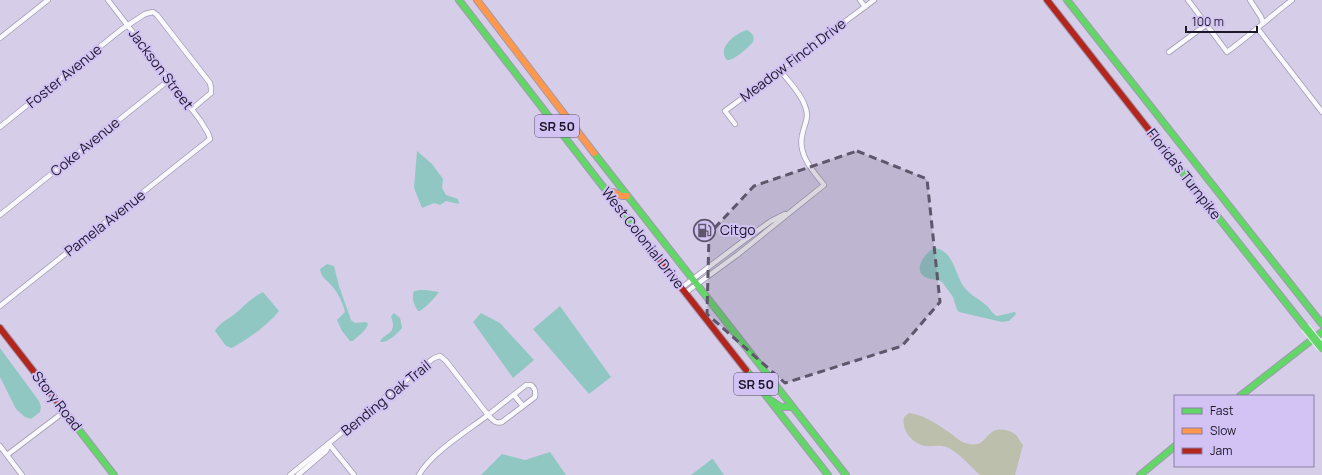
<svg xmlns="http://www.w3.org/2000/svg" width="1322" height="475" font-family="Manrope,sans-serif">
<style>
.green{fill:#bbbfab}
.water{fill:#90c7c3}
.lines{fill:none;stroke-linecap:round;stroke-linejoin:round}
.street-casing{stroke:#a19aaf;stroke-width:6}
.fast-casing{stroke:#a19aaf;stroke-width:8}
.slow-casing{stroke:#a19aaf;stroke-width:8}
.jam-casing{stroke:#a19aaf;stroke-width:8}
.street{stroke:#f9f8fc;stroke-width:4.5}
.fast{stroke:#63d668;stroke-width:6}
.slow{stroke:#ff974d;stroke-width:6}
.jam{stroke:#b3261e;stroke-width:6}
.fast-bridge-casing{stroke:#ede9f5;stroke-width:10;stroke-linecap:butt}
.fast-bridge{stroke:#63d668;stroke-width:8}
.marked{fill:#5e576c;fill-opacity:0.2;stroke:#5e576c;stroke-width:3;stroke-dasharray:8 5;stroke-linejoin:round}
.labels{text-anchor:middle;stroke-width:4;stroke-linejoin:round;paint-order:stroke}
.shield{fill:#d2c3f4;stroke:#534b66;stroke-width:1}
.shield-label{font-size:13px;font-weight:bold;fill:#1d1729}
.street-label{font-size:14px;fill:#1d1729;stroke:#d2c3f4}
.poi-label{font-size:14px;fill:#1d1729;stroke:#d2c3f4;text-anchor:start}
</style>
<rect width="100%" height="100%" fill="#d6cee9"/>
<path class="green" d="M909,413c17,2 30,13 44,22 4,4 10,8 16,9 13,3 16,-7 23,-12 6,-5 19,-2 24,3 2,2 4,7 7,10l-8,30h-35c-9,-8 -18,-19 -28,-25 -10,-7 -16,-3 -27,-4 -13,-3 -24,-16 -21,-29z"/>
<path class="water" d="M747,30c5,3 8,6 6,12 -4,5 -19,19 -26,18 -11,-12 9,-27 20,-30z
M417,151l15,13 11,15 -1,9 4,7 12,4 1,5 -13,-3 -6,4 -6,-2 -12,5 -8,-20z
M935,248c19,3 20,27 29,39 6,8 15,12 22,18 4,3 6,9 11,11l18,-4 1,2 -7,7 -7,1 -43,-10 -2,-2 -4,-13 -11,-15c-5,-3 -10,-2 -15,-4 -16,-7 -2,-26 8,-30z
M327,264l7,2 5,20 12,34 4,3 11,-1 2,2c-2,7 -10,12 -15,17h-3l-8,-10 -5,-11 8,-8c-2,-9 -7,-19 -13,-26 -5,-6 -11,-8 -12,-17z
M419,290h7l13,2c-5,7 -12,14 -19,19h-2c-4,-6 -7,-13 -4,-20z
M263,292l16,19c-12,15 -31,28 -47,37l-6,-2 -11,-15c4,-8 13,-12 20,-17 9,-8 17,-17 28,-22z
M560,306l51,71 -22,17 -56,-65z
M394,313l6,5 2,10c-5,6 -14,15 -22,14 2,-7 13,-8 13,-16 0,-3 -1,-7 -2,-10z
M481,313l19,10 34,37 -21,18 -40,-56z
M0,348l39,53 2,6 -1,5 -9,7 -6,-2 -9,-8 -16,-32z
M550,452l16,23h-85l21,-21 23,6z
M713,459l11,16h-33l21,-16z"/>
<g class="lines">
<defs>
<path id="street" d="M860,0l5,7
M1188,0l39,52c23,-17 43,-35 65,-52
M1250,0l11,17 2,6
M1258,29l64,83
M0,38l48,-38
M1169,52l38,-28
M735,124l-10,-13 149,-111
M0,127l122,-98 23,-15 8,-2 4,3 53,68 1,5v5l-19,16
M0,215l169,-135
M681,288l61,-46 29,-21 14,-7
M685,293l52,-38 87,-70c-11,-14 -26,-30 -22,-49 2,-12 8,-18 3,-30 -4,-13 -17,-25 -25,-36
M0,306l210,-167 -2,-6 -8,-13 -92,-120
M526,385h5c4,3 5,6 4,12l-33,25c-7,2 -9,-2 -14,-7z
M514,395l9,11
M329,444l25,31
M0,446l22,29
M7,455l58,-44
M290,475l126,-103 18,-14 6,-2 6,5 42,54c-21,16 -57,38 -69,60
M298,475l28,-24 3,-6"/>
<path id="fast" d="M459,0l192,249
M1067,0l255,324
M1153,135l152,192
M594,153l252,322
M746,370l82,105
M1240,396l82,-64
M772,401l9,6h11
M59,404l55,71
M1140,475l35,-29"/>
<path id="slow" d="M477,0l117,153
M608,194l5,-2 9,4h5"/>
<path id="jam" d="M1047,0l106,135
M651,249l95,121
M0,328l59,76"/>
</defs>
<use href="#street" class="street-casing"/>
<use href="#fast" class="fast-casing"/>
<use href="#slow" class="slow-casing"/>
<use href="#jam" class="jam-casing"/>
<use href="#street" class="street"/>
<use href="#fast" class="fast"/>
<use href="#slow" class="slow"/>
<use href="#jam" class="jam"/>
<defs>
<path id="fast-bridge" d="M1305,327l17,21"/>
</defs>
<use href="#fast-bridge" class="fast-bridge-casing"/>
<use href="#fast-bridge" class="fast-bridge"/>
</g>
<path class="marked" d="M857,151l70,28 13,123 -38,44 -117,37 -78,-69 2,-80 45,-48z"/>
<defs>
<symbol id="fuel-ring" viewBox="-11 -11 22 22"><circle r="9.5" fill="#d2c3f4" stroke="#5e576c" stroke-width="1.5"/><path d="M-5.5-6h7V0h2V4h1.3V-2.5L3-4.5l.8-.8L6-3V5H2.5V1h-1V6h-7ZM-4.2-4.7v3.2H.2V-4.7Z" fill="#5e576c"/></symbol>
</defs>
<g fill-rule="evenodd">
<use href="#fuel-ring" x="692" y="218" width="25" height="25"/>
</g>
<g class="labels">
<g class="shield">
<rect x="535" y="115" width="44" height="22" rx="3"/>
<rect x="734" y="373" width="44" height="22" rx="3"/>
</g>
<g class="shield-label">
<text x="557" y="131">SR 50</text>
<text x="756" y="389">SR 50</text>
</g>
<g class="street-label">
<text transform="translate(793 60) rotate(-37)" y="5">Meadow Finch Drive</text>
<text transform="translate(161 69) rotate(53)" y="5">Jackson Street</text>
<text transform="translate(64 76) rotate(-39)" y="5">Foster Avenue</text>
<text transform="translate(85 147) rotate(-39)" y="5">Coke Avenue</text>
<text transform="translate(1184 174) rotate(52)" y="5">Florida's Turnpike</text>
<text transform="translate(105 223) rotate(-38)" y="5">Pamela Avenue</text>
<text transform="translate(643 238) rotate(52)" y="5">West Colonial Drive</text>
<text transform="translate(386 398) rotate(-39)" y="5">Bending Oak Trail</text>
<text transform="translate(57 401) rotate(52)" y="5">Story Road</text>
</g>
<g class="poi-label">
<text x="720" y="235">Citgo</text>
</g>
</g>
<rect x="1174" y="395" width="140" height="72" fill="#d2c3f4" stroke="#8a7ea3"/>
<rect x="1182" y="408" width="20" height="6" fill="#63d668" stroke="#8a7ea3"/>
<text x="1210" y="415" font-size="12" fill="#1d1729">Fast</text>
<rect x="1182" y="428" width="20" height="6" fill="#ff974d" stroke="#8a7ea3"/>
<text x="1210" y="435" font-size="12" fill="#1d1729">Slow</text>
<rect x="1182" y="448" width="20" height="6" fill="#b3261e" stroke="#8a7ea3"/>
<text x="1210" y="455" font-size="12" fill="#1d1729">Jam</text>
<path d="M1186 26v6h71v-6" fill="none" stroke="#1d1729" stroke-width="2"/>
<text x="1192" y="26" font-size="12" fill="#1d1729" stroke="#d2c3f4" stroke-width="3" paint-order="stroke">100 m</text>
</svg>
